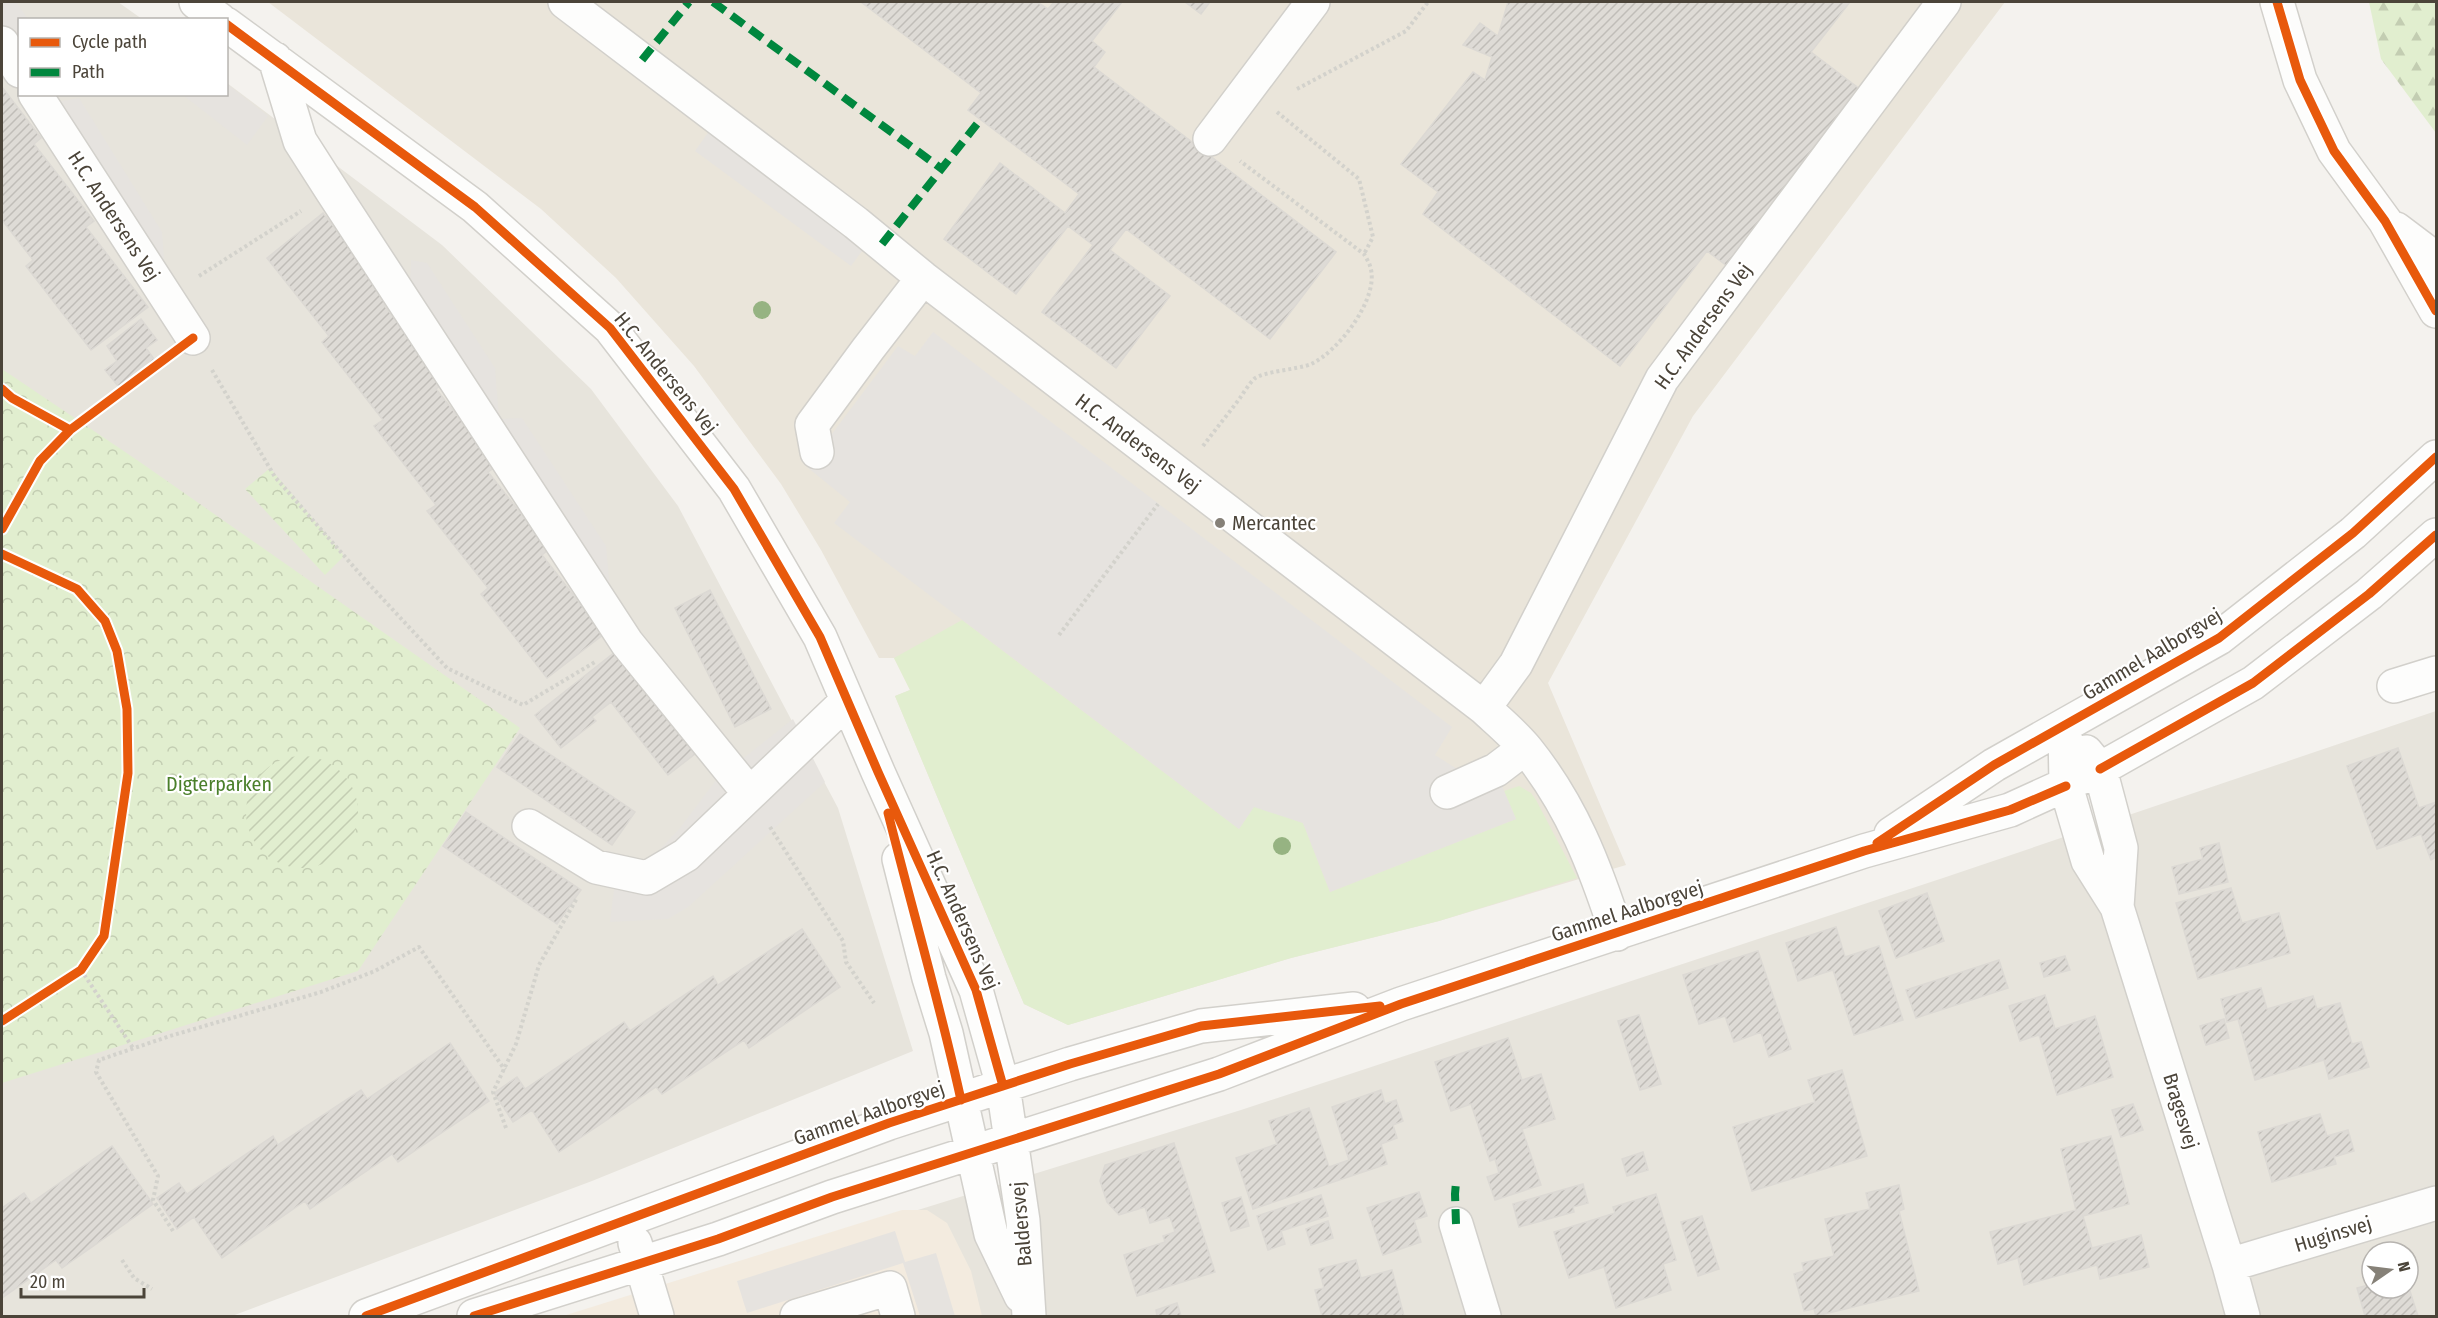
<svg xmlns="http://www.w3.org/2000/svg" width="2438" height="1318" font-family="'Fira Sans Condensed',sans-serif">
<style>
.residential{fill:#e7e4dc;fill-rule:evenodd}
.commercial{fill:#f3ebdf}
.education{fill:#eae5da}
.grass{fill:#e1eecf}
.forest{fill:url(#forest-firs)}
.park{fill:url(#park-crowns)}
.garden{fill:url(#garden-furrows)}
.parking{fill:#e6e3df}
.building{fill:url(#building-hatch);stroke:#dcd9d4;stroke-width:1.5}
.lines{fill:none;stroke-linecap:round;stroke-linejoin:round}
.minor-casing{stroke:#d2d0cb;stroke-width:36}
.path{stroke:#d3d2cc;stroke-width:4;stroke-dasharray:3 3;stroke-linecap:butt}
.minor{stroke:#fdfdfc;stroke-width:33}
.quiet{stroke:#00873e;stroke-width:8;stroke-dasharray:15 8;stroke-linecap:butt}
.cycleway-casing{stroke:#fff;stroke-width:13}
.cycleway{stroke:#e8590c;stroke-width:9}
.tree{fill:#96b382}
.poi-dot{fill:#868178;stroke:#fff;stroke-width:2}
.labels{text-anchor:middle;stroke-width:4.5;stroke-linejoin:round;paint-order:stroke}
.street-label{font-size:20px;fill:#4b4439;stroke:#fff}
.poi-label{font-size:20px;fill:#4b4439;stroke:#fff;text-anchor:start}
.park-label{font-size:20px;fill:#4a7f2a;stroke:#fff}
</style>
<defs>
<pattern id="forest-firs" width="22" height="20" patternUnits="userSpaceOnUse" patternTransform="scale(1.5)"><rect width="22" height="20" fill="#e1eecf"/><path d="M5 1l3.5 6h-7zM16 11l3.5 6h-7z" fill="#c3cdb2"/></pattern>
<pattern id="park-crowns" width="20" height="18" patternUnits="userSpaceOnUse" patternTransform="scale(1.5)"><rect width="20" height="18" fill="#e1eecf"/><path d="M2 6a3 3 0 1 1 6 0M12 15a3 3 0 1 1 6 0" fill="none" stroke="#c3cdb2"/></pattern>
<pattern id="garden-furrows" width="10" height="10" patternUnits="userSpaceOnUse" patternTransform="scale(1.5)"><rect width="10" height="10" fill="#e1eecf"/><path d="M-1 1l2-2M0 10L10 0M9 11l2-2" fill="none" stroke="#c3cdb2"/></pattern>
<pattern id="building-hatch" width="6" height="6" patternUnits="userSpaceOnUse" patternTransform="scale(1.5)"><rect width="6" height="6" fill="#dedbd6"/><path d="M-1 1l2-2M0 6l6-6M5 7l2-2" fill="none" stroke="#c0bdb8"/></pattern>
</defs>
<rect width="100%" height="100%" fill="#f4f2ee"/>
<path class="residential" d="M2,2h116l24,17 -122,1v74h206l1,-11 215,162 149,144 87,117 160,302 75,243 -321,130 -360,135h-230z
M2436,711v605h-1861l666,-206 705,-233zM2372,1252h36v36h-36z"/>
<path class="commercial" d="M902,1210h25l20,13 24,48 11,45h-419z"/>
<path class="education" d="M268,2h1737l-312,414 -145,267 78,182 -187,56 -148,37 -223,67 -44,-21 -129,-308 15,-6 -16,-32h-15l-58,-108 -40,-66 -87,-118 -78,-88 -75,-69z"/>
<path class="grass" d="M962,620l277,209 15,-23 49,17 27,69 186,-73 -12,-28 15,-5 12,7 5,7 41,78 -138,43 -148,37 -223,67 -44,-21 -129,-308 15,-6 -16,-32z"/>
<path class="forest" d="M2369,2h67v131l-55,-74z"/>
<path class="park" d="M2,369l135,91 383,268 -162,243 -356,112z
M270,468l74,88 -19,19 -80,-86z"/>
<path class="garden" d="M246 812a56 56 0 1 1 112 0a56 56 0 1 1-112 0Z"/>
<path class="parking" d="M2,2h14l12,17 -8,1 -1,40 -17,-27z
M227,84l41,32 -21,29 -64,-50 43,-1z
M79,98l83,134 4,54 -115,-183z
M712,127l156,116 -17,23 -156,-115z
M411,260l16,3 68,105 4,51 23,-1 84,128 5,54 -201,-315z
M933,332l519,395 -17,28 22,14 33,-11 26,61 -186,73 -27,-69 -49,-16 -15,22 -405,-306 16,-21 -43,-35 91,-121 17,10z
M793,719l32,63 -137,125 -20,12 -58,3 8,-65 29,6 33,-35 37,-49z
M895,1231l10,31 31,-9 19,63h-35l-17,-53 -156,50 -10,-32z"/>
<path class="building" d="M861,2h176l11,7 6,-7h68l-30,39 13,11 -11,15 242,185 -66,87 -144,-110 -16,21 60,46 -54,72 -74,-56 51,-67 -25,-19 -52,68 -72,-55 56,-76 65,50 14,-19 -111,-84 13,-17z
M1185,2h25l-9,12z
M1508,2h342l-39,50 50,38 -134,176 -20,-15 -87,115 -197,-152 15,-22 -37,-28 72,-92 12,8 7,-23 -29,-12 17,-22 18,13z
M2,87l39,51 -7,6 60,77 -8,6 62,80 -57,43 -65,-84 7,-6 -31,-40z
M323,213l68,86 -7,6 61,77 -9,7 61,77 -9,6 61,77 -7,6 62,79 -57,44 -66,-84 7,-6 -61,-77 9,-6 -62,-79 9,-6 -61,-78 7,-6 -62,-78z
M141,319l16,21 -11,8 11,15 -35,28 -17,-21 12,-9 -10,-15z
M710,590l61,119 -36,18 -60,-119z
M620,648l80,102 -32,25 -57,-73 -19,15 4,4 -35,27 -26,-33z
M520,734l115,78 -23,33 -115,-78z
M2398,748l21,60 17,-6v55l-5,3 -10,-26 -44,15 -30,-83z
M466,812l115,78 -24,34 -114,-78z
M2219,843l9,39 -49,12 -7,-27 31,-8 -3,-11z
M2231,888l11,35 37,-10 11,40 -92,26 -22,-76z
M1927,893l17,48 -48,17 -17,-47z
M1836,927l9,30 34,-11 24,74 -49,15 -21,-65 -35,11 -12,-38z
M802,929l38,58 -91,61 -5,-8 -82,54 -6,-7 -97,65 -27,-42 -19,12 -19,-29 23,-16 8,12 99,-67 6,9 83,-55 5,9z
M1758,951l33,98 -22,8 -8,-25 -27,10 -9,-26 -26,8 -16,-49z
M2065,956l5,14 -26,7 -4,-14z
M1999,960l9,28 -92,30 -10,-28z
M2261,988l6,21 46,-13 4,13 23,-6 12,41 9,-2 8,25 -40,12 -5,-19 -69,20 -17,-61 -11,3 -6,-23z
M2045,995l10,34 40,-13 18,61 -56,18 -18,-60 -19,6 -11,-35z
M1639,1015l22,69 -21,6 -22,-69z
M2224,1019l5,19 -23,7 -6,-19z
M1508,1038l14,42 19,-6 14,45 -33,10 19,56 -46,15 -8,-23 12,-4 -4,-14 -5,2 -19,-57 -20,7 -16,-49z
M450,1043l39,58 -91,61 -6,-8 -82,55 -5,-8 -83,57 -28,-41 -17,12 -20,-31 22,-15 8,11 86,-58 5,9 83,-55 6,9z
M1842,1070l25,86 -115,35 -19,-64 82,-25 -7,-22z
M1381,1090l4,14 11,-4 7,21 -10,4 4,13 -16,6 6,20 -134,45 -17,-51 41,-14 -8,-23 40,-13 20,59 20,-7 -17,-53z
M2133,1104l10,26 -22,7 -9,-27z
M2320,1114l7,22 21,-6 6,21 -20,6 2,7 -64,18 -14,-50z
M2111,1136l18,68 -46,12 9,32 49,-13 8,32 -49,12 -3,-14 -73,20 -6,-27 -20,6 -8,-32 86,-22 -15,-61z
M1174,1143l41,129 -78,24 -13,-41 41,-13 -2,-6 12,-4 -5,-15 -20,6 -5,-16 -26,8 -12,-13 -7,-21 5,-16z
M112,1146l41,58 -91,64 -6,-8 -54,38v-90l22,-15 7,10z
M1643,1152l5,18 -21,6 -5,-17z
M1583,1184l5,19 -15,4 1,5 -55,15 -6,-23z
M1899,1185l5,24 -5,2 20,80 -103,25 -2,-7 -10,2 -10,-37 10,-3 -2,-8 32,-7 -9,-37 45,-10 -4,-16z
M1419,1192l8,24 -13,4 7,22 -38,13 -16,-47z
M1656,1194l20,66 -13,4 8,26 -55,18 -12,-41 -35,11 -15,-46 61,-19 -2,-6z
M1321,1195l7,21 -47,15 4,13 -17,6 -11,-34z
M1241,1197l8,29 -18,5 -9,-28z
M1702,1216l17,53 -21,7 -17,-54z
M1328,1221l5,17 -22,7 -5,-16z
M1356,1260l5,18 31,-8 12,46h-82l-7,-26 9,-2 -5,-19z
M2372,1284v4h36v-3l10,31h-53l-8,-28z
M1177,1303l4,13h-24l-1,-6z"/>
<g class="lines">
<defs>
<path id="minor" d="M196,2l24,18
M565,2l291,221 67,55 561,430c14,13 30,26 43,42 45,56 68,116 90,184
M2277,2l23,78 34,71 51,70 51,90
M226,24l249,183 135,121 124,161 86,148 58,135 98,218 27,96 20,135 6,95
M2,43l18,28
M275,59l25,82 32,50 295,452 122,150
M35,94l158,244
M1210,139l103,-137
M2396,229l40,30
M817,452l-5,-27 56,-76 55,-71
M2394,686l42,-13
M1484,708l32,-44 146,-285 282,-377
M2065,727l1,59 22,75 29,46 112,358 14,51
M2086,752l14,17 21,79 -4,59
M1447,792l49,-22 29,-22
M529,826l67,41 51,11 39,-23 161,-154
M1891,834l103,-69 225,-127 134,-105 83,-76
M899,859l30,119 17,55 45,201 30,62
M1456,1224l28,92
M635,1243l22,73
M2229,1265l207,-62
M366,1316l523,-193 181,-59 131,-38 153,-17
M474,1316l244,-77 114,-42 387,-123 182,-70 463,-153 146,-41 90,-41 153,-86 116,-89 67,-59
M797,1316l93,-28 8,28"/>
</defs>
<use href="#minor" class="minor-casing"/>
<path class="path" d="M1297,89l109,-58 22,-29
M1277,112l82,67 14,58 -9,17
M199,276l102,-65
M212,370l63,107 93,106 79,85 76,37 72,-43
M1203,446c12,-16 25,-32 37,-48 4,-6 9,-14 14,-19 10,-8 42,-9 57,-15 27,-12 70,-67 59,-98 -1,-4 -4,-8 -6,-12l-124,-93
M1059,635l99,-131
M770,827l73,114 3,21 28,41
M81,970l52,78
M506,1128l-13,-36 23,-48 23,-79 38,-67
M173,1231l-20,-31 5,-24 -62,-104 3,-12 71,-24 151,-44 54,-21 44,-24 86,123
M122,1260l12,18 18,11"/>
<use href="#minor" class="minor"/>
<path class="quiet" d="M713,2l229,167
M642,60l47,-58
M882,244l99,-125
M1456,1224l-1,-30 1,-12"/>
<defs>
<path id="cycleway" d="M2277,2l23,78 34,71 51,70 51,90
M226,24l249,183 135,121 124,161 86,148 58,135 98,218 27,96
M2,389l10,9 58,32
M2,529l38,-68 30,-31 123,-92
M2,554l75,35 28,32 12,30 10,58 1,64 -24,163 -23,34 -79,51
M2100,769l153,-86 116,-89 67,-59
M888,813c24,96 52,191 73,287
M1877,843l117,-78 225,-127 134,-105 83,-76
M366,1316l523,-193 181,-59 131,-38 179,-20
M474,1316l244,-77 114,-42 387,-123 182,-70 463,-153 146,-41 56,-24"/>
</defs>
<use href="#cycleway" class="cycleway-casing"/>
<use href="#cycleway" class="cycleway"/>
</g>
<g class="tree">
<circle cx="762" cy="310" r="9"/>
<circle cx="1282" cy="846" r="9"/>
</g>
<circle class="poi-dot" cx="1220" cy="523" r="6"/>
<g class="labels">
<g class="street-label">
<text transform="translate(114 216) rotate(57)" y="7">H.C. Andersens Vej</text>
<text transform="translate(1703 326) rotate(-54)" y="7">H.C. Andersens Vej</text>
<text transform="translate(666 373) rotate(51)" y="7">H.C. Andersens Vej</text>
<text transform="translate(1138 443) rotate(37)" y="7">H.C. Andersens Vej</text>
<text transform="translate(2152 654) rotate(-31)" y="7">Gammel Aalborgvej</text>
<text transform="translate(1627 911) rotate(-18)" y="7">Gammel Aalborgvej</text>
<text transform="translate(963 920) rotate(66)" y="7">H.C. Andersens Vej</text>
<text transform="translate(2181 1111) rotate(73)" y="7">Bragesvej</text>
<text transform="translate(869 1113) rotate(-19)" y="7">Gammel Aalborgvej</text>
<text transform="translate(1021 1224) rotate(-95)" y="7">Baldersvej</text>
<text transform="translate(2333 1234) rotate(-17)" y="7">Huginsvej</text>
</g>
<g class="poi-label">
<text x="1232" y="530">Mercantec</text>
</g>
<g class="park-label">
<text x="219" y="791">Digterparken</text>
</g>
</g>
<rect width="2438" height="1318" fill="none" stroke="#4b4439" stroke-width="6"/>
<rect x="18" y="18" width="210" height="78" fill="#ffffff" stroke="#b7b4b0" stroke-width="1.5"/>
<rect x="30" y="38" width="30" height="9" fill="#e8590c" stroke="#b7b4b0" stroke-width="1.5"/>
<text x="72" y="48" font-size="18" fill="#4b4439">Cycle path</text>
<rect x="30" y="68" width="30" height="9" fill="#00873e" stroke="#b7b4b0" stroke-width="1.5"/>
<text x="72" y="78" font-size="18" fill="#4b4439">Path</text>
<g transform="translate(2390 1270) rotate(76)"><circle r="28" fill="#ffffff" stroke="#b7b4b0" stroke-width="1.5"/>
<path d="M0-4.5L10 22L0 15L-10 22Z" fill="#868178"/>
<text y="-9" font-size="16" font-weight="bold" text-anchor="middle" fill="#4b4439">N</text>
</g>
<path d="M21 1288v9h123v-9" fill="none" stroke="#4b4439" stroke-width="3"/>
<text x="30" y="1288" font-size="18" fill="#4b4439" stroke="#ffffff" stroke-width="4.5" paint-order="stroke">20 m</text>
</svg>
